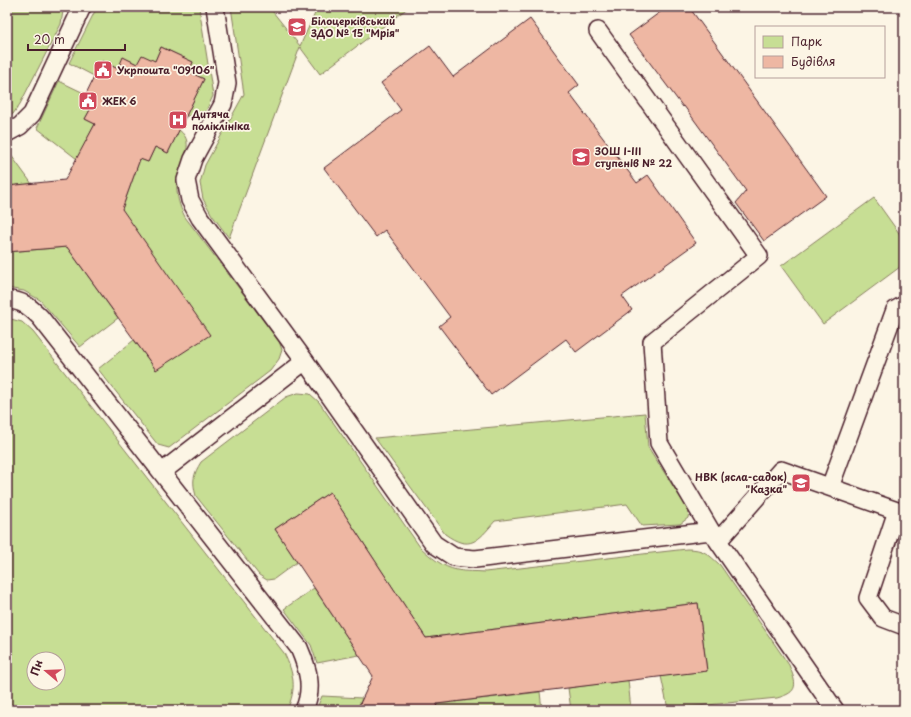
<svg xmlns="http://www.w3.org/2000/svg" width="911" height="717" font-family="'Playpen Sans',sans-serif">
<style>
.green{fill:#c7de94;stroke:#887e60;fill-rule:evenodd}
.building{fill:#eeb7a3;stroke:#4a1f2b}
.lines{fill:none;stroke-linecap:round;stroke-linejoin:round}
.lane-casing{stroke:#4a1f2b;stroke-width:20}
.lane{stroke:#fcf5e5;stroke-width:17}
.labels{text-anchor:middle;stroke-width:3.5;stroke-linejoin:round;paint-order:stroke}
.poi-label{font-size:10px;font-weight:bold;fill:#4a1f2b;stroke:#fcf5e5;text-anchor:start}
</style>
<rect width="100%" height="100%" fill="#fcf5e5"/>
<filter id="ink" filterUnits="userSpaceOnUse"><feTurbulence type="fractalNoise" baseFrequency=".025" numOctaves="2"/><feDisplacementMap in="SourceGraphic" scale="8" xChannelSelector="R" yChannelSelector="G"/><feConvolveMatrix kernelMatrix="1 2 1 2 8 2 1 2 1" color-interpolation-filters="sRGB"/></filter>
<g filter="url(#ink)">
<path class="green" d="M9,7h53l1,4 -2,13 -41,80 -7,10 -6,3v-79l3,-1z
M97,7h102l14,89 -7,15 -10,5h-10l18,-37 -15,-7 4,-10 -32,-15 -6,14 -18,3 -13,-6 -6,11 -16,-8 -8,15 -25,-13z
M231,7h38l31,39 18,-39h91l-89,67 -20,-27 -71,191 -17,-23 -9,-16 -3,-16 5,-18 39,-71z
M59,81l27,13 -5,10 10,4 -6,11 10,5 -18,35 -40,-31z
M179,130c19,14 -1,33 -2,51 -1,14 2,24 8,36l94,124 3,9 -3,9 -9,12 -101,77 -11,-3 -60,-76 36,-29 22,30 -34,-161 18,-50 8,3 7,-15 13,6z
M7,151h1l24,33 -25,2z
M874,198l30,42v24l-81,60 -42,-58z
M67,247l51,71 -38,29 -40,-47 -16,-9 -17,-3v-36z
M7,318l15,4 11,10 251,321c10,21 13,35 3,57h-280zM34,659h24v24h-24z
M298,393l12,1 9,8 101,145c11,10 22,20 37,23 8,2 19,1 28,2l202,-23c17,0 21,5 33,16l69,100c8,20 10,27 -12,33l-109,11 -7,-33 46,-5 -9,-68 -272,35 -96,-146 -55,37 22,33 -23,17 -7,1 -8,-5 -63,-79c-4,-15 -3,-21 5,-34l85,-65z
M645,413l3,34 41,64 -1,7 -8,6 -38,2 -15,-22 -132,17c-17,20 -25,31 -50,13l-70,-96z
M314,588l45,67 -42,8 -6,-18 -27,-36z
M628,680l3,30h-60l-3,-22z
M540,692l2,18h-107l2,-6z
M322,696l40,2 -5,12h-41z"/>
<path class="building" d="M667,7h22l137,189 -62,45 -28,-38 10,-12 -62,-85 -1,1 -54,-72z
M530,19l49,66 -10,8 68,90 11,-8 48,68 -74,53 10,14 -56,42 -10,-13 -75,56 -52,-69 11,-9 -65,-87 -9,7 -52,-69 77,-58 -20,-27 49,-37 23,31z
M161,47l32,15 -4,10 15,7 -36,74 -13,-6 -7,15 -8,-3 -18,50 88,126 -54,35 -89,-123 -60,5v-66l58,-6 30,-56 -10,-5 6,-11 -10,-4 21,-43 16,8 5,-12 14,7 5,-9 13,6z
M330,492l96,146 272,-35 9,68 -270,33 -2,6h-78l16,-34 -98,-147z"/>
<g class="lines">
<defs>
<path id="lane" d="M215,7l12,76 -4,21 -30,55 -7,21 4,20 10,18 105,143 129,183 20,13 21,2 236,-28
M598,31l161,225 -107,86 7,101 52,88 124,179
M7,133l13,-7 12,-12 50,-107
M7,300c15,0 23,7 33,17l259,331c9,21 15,40 5,62
M162,472l143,-111
M830,487l65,-177 9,-5
M718,541l63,-71 116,41 -29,87 15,20 21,8"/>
</defs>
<use href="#lane" class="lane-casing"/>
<use href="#lane" class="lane"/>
</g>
</g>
<defs>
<symbol id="school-square" viewBox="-11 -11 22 22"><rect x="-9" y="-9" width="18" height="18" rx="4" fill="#d1495b" stroke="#fcf5e5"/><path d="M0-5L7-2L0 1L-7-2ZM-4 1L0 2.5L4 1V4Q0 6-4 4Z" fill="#fff"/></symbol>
<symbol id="civic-square" viewBox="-11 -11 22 22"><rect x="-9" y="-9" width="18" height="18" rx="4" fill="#d1495b" stroke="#fcf5e5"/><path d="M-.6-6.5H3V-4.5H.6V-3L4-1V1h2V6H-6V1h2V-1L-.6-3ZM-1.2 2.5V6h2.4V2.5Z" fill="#fff"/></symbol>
<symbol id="hospital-square" viewBox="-11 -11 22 22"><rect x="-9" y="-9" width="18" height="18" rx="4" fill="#d1495b" stroke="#fcf5e5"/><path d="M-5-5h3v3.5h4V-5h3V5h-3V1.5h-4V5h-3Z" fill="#fff"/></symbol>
</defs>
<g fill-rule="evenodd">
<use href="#school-square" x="286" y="16" width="22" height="22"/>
<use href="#civic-square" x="92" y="59" width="22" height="22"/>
<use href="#civic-square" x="77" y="90" width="22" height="22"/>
<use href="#hospital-square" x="167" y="109" width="22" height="22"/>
<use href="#school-square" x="570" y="146" width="22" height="22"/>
<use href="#school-square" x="790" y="472" width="22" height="22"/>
</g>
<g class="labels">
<g class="poi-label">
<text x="311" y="25">Білоцерківський<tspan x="311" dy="12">ЗДО № 15 "Мрія"</tspan></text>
<text x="117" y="74">Укрпошта "09106"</text>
<text x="102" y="105">ЖЕК 6</text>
<text x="192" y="118">Дитяча<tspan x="192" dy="12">поліклініка</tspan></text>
<text x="595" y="155">ЗОШ І-ІІІ<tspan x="595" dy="12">ступенів № 22</tspan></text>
<text x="787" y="481" text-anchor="end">НВК (ясла-садок)<tspan x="787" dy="12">"Казка"</tspan></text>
</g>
</g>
<rect width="911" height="717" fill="none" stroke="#fcf5e5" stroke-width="24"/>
<rect x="12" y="12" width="887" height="693" fill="none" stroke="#4a1f2b" stroke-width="1.5" filter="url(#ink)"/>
<rect x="755" y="26" width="130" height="52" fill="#fcf5e5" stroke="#b59f9b"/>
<rect x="763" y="36" width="20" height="12" fill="#c7de94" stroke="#b59f9b"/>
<text x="791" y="46" font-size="12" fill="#4a1f2b">Парк</text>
<rect x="763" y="56" width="20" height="12" fill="#eeb7a3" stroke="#b59f9b"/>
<text x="791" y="66" font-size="12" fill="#4a1f2b">Будівля</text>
<g transform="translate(46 671) rotate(289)"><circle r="19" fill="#fcf5e5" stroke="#b59f9b"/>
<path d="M0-3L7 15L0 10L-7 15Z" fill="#d1495b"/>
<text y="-6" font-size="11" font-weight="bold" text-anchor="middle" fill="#4a1f2b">Пн</text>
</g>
<path d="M28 44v6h97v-6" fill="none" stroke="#4a1f2b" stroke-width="2"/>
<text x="34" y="44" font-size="12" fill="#4a1f2b" stroke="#fcf5e5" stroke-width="3" paint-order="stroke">20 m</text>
</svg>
